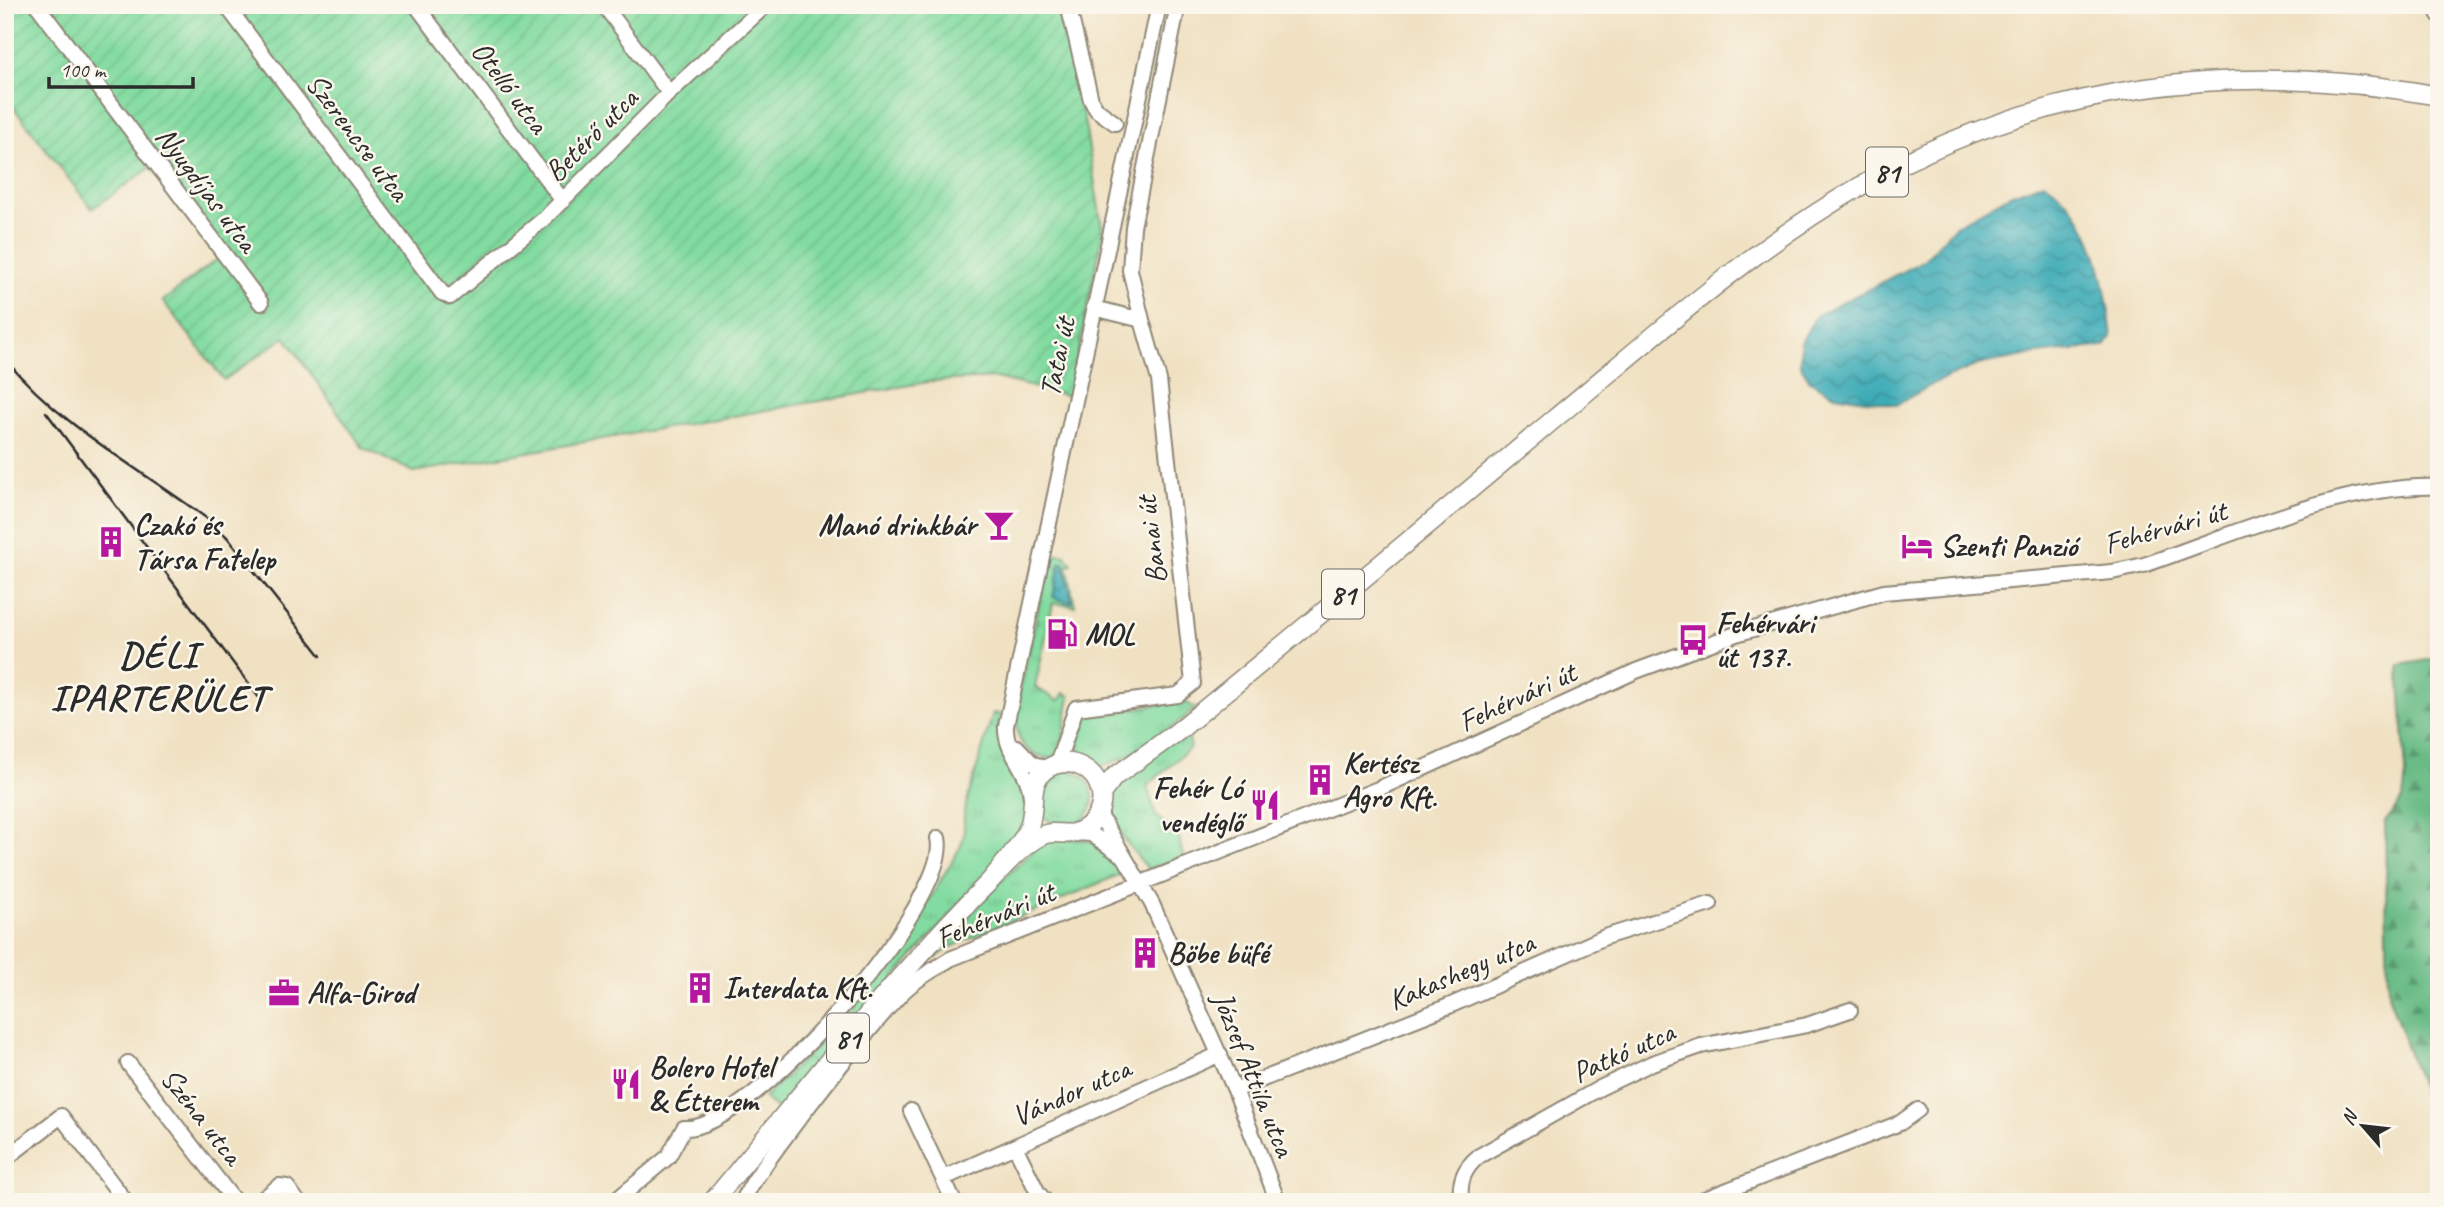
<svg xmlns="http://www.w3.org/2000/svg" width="2444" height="1207" font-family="Caveat,sans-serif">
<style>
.grass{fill:url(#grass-tufts);stroke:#568366;stroke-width:2}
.forest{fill:url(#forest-firs);stroke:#4a7358;stroke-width:2}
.garden{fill:url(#garden-furrows);stroke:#568366;stroke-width:2}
.water{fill:url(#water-waves);stroke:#346c71;stroke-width:2}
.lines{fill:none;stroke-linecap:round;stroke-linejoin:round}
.minor-casing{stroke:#8e8676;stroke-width:18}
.major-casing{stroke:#8e8676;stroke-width:21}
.minor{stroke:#fff;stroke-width:14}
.major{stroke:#fff;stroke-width:18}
.rail{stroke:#2b2b2b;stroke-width:2.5}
.labels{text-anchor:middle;stroke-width:5;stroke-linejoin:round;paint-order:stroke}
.shield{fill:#fbf7ec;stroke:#696865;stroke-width:2}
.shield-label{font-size:28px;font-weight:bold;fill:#2b2b2b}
.street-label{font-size:30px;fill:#2b2b2b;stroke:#fbf7ec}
.poi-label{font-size:30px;font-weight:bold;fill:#2b2b2b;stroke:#fbf7ec;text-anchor:start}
.district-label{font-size:37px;font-weight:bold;letter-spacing:2px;fill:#2b2b2b;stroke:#fbf7ec}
</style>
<defs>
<pattern id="grass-tufts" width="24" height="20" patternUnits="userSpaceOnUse" patternTransform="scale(1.75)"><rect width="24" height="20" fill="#82dba0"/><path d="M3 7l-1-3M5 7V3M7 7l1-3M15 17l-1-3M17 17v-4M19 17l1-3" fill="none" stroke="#70bc8a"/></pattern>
<pattern id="forest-firs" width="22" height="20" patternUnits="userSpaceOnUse" patternTransform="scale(1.75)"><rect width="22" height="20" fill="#69bb86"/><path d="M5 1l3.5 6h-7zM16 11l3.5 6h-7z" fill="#57986e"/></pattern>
<pattern id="garden-furrows" width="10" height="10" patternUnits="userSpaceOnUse" patternTransform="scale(1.75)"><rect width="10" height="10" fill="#82dba0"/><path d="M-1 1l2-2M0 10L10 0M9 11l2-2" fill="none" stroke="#70bc8a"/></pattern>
<pattern id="water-waves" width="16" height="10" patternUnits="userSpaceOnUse" patternTransform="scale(1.75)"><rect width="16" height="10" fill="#3cacb7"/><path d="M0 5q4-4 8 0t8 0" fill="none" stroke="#338c95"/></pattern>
</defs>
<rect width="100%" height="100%" fill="#fbf7ec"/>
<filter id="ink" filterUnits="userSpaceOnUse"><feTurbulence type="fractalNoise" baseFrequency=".0143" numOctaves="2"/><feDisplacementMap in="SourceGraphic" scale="14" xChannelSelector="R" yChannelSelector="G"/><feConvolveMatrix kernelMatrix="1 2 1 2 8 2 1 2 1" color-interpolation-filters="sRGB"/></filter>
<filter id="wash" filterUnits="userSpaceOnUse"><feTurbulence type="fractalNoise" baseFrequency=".00686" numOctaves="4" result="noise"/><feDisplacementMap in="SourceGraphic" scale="28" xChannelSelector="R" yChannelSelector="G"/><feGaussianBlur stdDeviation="1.57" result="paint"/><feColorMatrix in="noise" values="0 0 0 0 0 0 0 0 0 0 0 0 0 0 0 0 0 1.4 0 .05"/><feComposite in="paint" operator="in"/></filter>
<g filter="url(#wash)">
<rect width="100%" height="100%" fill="#f0e1c2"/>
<path class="grass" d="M1057,554l8,1 7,9 -5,1 8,41 -22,-3 -18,84 24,14 5,-8 6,3 -8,47 -7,16c-33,-4 -40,-18 -39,-51l34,-151z
M1183,701l13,7c-30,25 -62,49 -99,60l-18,-11v-30l8,-12z
M993,713l6,1v19l26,54 1,34 -34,47 -215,242 -13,-13 83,-80 54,-69 60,-102 3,-11v-23z
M1186,726l5,21 -44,39 9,30 23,21 4,20 -35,12c-19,-23 -47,-52 -37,-83z
M1037 798a28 28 0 1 1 56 0a28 28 0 1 1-56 0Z
M1047,839c32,0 63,-4 74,35l-168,72 -21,14c35,-45 71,-84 115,-121z"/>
<path class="forest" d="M2439,658v480l-51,-144 -3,-172 18,-23 3,-25 -7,-109z"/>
<path class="garden" d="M5,5h1052l27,114 19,114 -34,163 -73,-18 -63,3 -519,91 -51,-24 -78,-111 -61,43 -61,-79 57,-44 -70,-89 -58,41 -87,-113z"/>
<path class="water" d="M2044,182c52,33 61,98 68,155l-7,9 -76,9 -52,10 -40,17 -41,23 -61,-10 -25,-14 -10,-16 1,-23 15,-26 107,-55 33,-36 54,-30z
M1060,563h4l8,39 -2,1 -17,-6z"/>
</g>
<g filter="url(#ink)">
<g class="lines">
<defs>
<path id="minor" d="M37,5l224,298
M226,5l216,288 8,4 95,-79 124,-125 97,-88
M416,5l147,196
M604,5l65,88
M1068,5l23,95 6,10 18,13
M2435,5l4,10
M1142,320l-12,-50 3,-43 45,-222
M1076,708l102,-13 15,-12 -34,-303 -17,-60 -48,-12
M1017,747l15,16 14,6
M1057,764l19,-56
M1031,797c-2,-28 -27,-45 -25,-71l153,-721
M1101,805v12l51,87 83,186 43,112
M1074,833l17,1 29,20
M128,1063l107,139
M1235,1090l214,-84 156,-69 105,-33
M911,1111l43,91
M1015,1146l23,47 8,9
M5,1159l56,-43 65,86
M944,1178l276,-124
M259,1202l20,-16 8,1 11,15
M614,1202l54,-45 16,-29c66,5 269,-229 254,-290
M743,1202c5,-24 138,-190 163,-213 12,-11 29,-20 44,-30l428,-170 258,-118 100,-37 148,-42 228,-20 32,-7c88,-30 202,-82 295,-78
M1461,1202c-2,-20 2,-33 18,-46l121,-68 52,-25 49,-17 106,-21 43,-15
M1697,1202l203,-79 18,-13"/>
<path id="major" d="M1101,794l13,-17 63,-45c126,-103 251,-207 376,-312 98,-81 195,-169 306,-233 182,-104 376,-128 580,-91
M712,1202c91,-109 178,-221 278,-321 14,-15 33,-36 51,-45 11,-6 21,-1 32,-3 19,-4 33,-24 27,-44 -5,-19 -26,-31 -46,-24 -31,13 -15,40 -26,64 -8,18 -25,35 -37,51"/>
</defs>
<use href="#minor" class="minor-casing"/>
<use href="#major" class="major-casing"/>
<use href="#minor" class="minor"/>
<use href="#major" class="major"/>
<path class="rail" d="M5,359c56,68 134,109 204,161l18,17 94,119
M46,412l214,287"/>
</g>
</g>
<defs>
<symbol id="bar-bare" viewBox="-9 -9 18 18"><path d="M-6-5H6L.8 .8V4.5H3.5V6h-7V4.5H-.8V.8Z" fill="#b5179e" stroke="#fbf7ec" stroke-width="2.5" paint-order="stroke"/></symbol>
<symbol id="building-bare" viewBox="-9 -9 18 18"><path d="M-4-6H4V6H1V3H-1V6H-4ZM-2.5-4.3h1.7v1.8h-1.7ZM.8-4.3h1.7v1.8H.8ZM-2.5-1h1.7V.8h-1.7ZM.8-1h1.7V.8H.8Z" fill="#b5179e" stroke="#fbf7ec" stroke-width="2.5" paint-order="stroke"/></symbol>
<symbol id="hotel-bare" viewBox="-9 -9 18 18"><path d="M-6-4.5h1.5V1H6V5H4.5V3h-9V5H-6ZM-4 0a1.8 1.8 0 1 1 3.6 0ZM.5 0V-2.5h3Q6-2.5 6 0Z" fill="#b5179e" stroke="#fbf7ec" stroke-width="2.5" paint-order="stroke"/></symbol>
<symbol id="fuel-bare" viewBox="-9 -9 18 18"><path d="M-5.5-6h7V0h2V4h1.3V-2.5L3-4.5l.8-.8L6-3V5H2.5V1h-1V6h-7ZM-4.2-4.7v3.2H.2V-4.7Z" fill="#b5179e" stroke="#fbf7ec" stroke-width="2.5" paint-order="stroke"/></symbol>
<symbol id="bus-bare" viewBox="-9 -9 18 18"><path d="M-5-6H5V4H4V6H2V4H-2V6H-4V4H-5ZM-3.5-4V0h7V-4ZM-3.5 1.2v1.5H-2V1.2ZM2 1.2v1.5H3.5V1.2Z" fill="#b5179e" stroke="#fbf7ec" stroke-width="2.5" paint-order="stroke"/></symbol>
<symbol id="restaurant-bare" viewBox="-9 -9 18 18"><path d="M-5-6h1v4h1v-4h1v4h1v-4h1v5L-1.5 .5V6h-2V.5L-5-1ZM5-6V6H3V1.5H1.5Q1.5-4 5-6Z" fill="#b5179e" stroke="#fbf7ec" stroke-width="2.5" paint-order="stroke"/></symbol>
<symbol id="office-bare" viewBox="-9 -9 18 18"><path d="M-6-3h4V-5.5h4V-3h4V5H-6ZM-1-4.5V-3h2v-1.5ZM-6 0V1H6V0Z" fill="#b5179e" stroke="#fbf7ec" stroke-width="2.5" paint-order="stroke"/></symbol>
</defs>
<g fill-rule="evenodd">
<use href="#bar-bare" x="977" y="503" width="44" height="44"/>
<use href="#building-bare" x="89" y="520" width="44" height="44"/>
<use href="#hotel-bare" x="1895" y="524" width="44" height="44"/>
<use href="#fuel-bare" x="1040" y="612" width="44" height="44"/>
<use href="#bus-bare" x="1671" y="618" width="44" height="44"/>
<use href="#building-bare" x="1298" y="758" width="44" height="44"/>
<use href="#restaurant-bare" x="1243" y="783" width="44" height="44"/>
<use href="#building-bare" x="1123" y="931" width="44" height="44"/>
<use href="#building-bare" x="678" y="966" width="44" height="44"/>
<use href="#office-bare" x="262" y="971" width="44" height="44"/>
<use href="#restaurant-bare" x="604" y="1062" width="44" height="44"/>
</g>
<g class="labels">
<g class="shield">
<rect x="1866" y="147.5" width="42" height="49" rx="5"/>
<rect x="1322" y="569.5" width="42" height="49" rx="5"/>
<rect x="827" y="1013.5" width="42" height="49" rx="5"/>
</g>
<g class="shield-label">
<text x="1887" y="182">81</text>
<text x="1343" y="604">81</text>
<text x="848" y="1048">81</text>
</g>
<g class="street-label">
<text transform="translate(510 87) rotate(53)" y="10">Otelló utca</text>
<text transform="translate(591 135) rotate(-45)" y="10">Betérő utca</text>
<text transform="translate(358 137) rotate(53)" y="10">Szerencse utca</text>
<text transform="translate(207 189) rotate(53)" y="10">Nyugdíjas utca</text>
<text transform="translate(1057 357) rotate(-78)" y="10">Tatai út</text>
<text transform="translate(2165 527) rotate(-16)" y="10">Fehérvári út</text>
<text transform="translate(1151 540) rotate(-97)" y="10">Banai út</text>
<text transform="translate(1517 697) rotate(-25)" y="10">Fehérvári út</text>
<text transform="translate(995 915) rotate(-23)" y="10">Fehérvári út</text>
<text transform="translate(1461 971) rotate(-23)" y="10">Kakashegy utca</text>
<text transform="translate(1623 1052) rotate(-24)" y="10">Patkó utca</text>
<text transform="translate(1254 1074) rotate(68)" y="10">József Attila utca</text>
<text transform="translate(1071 1092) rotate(-24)" y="10">Vándor utca</text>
<text transform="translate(202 1116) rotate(52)" y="10">Széna utca</text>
</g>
<g class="poi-label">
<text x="134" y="535">Czakó és<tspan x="134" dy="34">Társa Fatelep</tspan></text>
<text x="976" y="535" text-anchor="end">Manó drinkbár</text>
<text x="1940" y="556">Szenti Panzió</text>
<text x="1716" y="633">Fehérvári<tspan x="1716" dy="34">út 137.</tspan></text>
<text x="1085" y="644">MOL</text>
<text x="1343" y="773">Kertész<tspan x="1343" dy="34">Agro Kft.</tspan></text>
<text x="1242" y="798" text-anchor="end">Fehér Ló<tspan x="1242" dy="34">vendéglő</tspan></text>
<text x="1168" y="963">Böbe büfé</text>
<text x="723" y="998">Interdata Kft.</text>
<text x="307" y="1003">Alfa-Girod</text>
<text x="649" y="1077">Bolero Hotel<tspan x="649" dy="34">&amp; Étterem</tspan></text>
</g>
<g class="district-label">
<text x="159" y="667">DÉLI<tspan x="159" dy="43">IPARTERÜLET</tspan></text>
</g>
</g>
<rect width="2444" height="1207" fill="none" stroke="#fbf7ec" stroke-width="28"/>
<g transform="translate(2363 1126) rotate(298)" stroke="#fbf7ec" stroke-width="5" paint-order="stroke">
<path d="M0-5L12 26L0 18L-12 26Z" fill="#2b2b2b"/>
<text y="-10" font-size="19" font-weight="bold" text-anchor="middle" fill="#2b2b2b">N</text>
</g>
<path d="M49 77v10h144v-10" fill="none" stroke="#2b2b2b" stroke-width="3.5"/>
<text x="60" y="77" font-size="21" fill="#2b2b2b" stroke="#fbf7ec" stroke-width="5" paint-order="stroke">100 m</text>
</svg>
